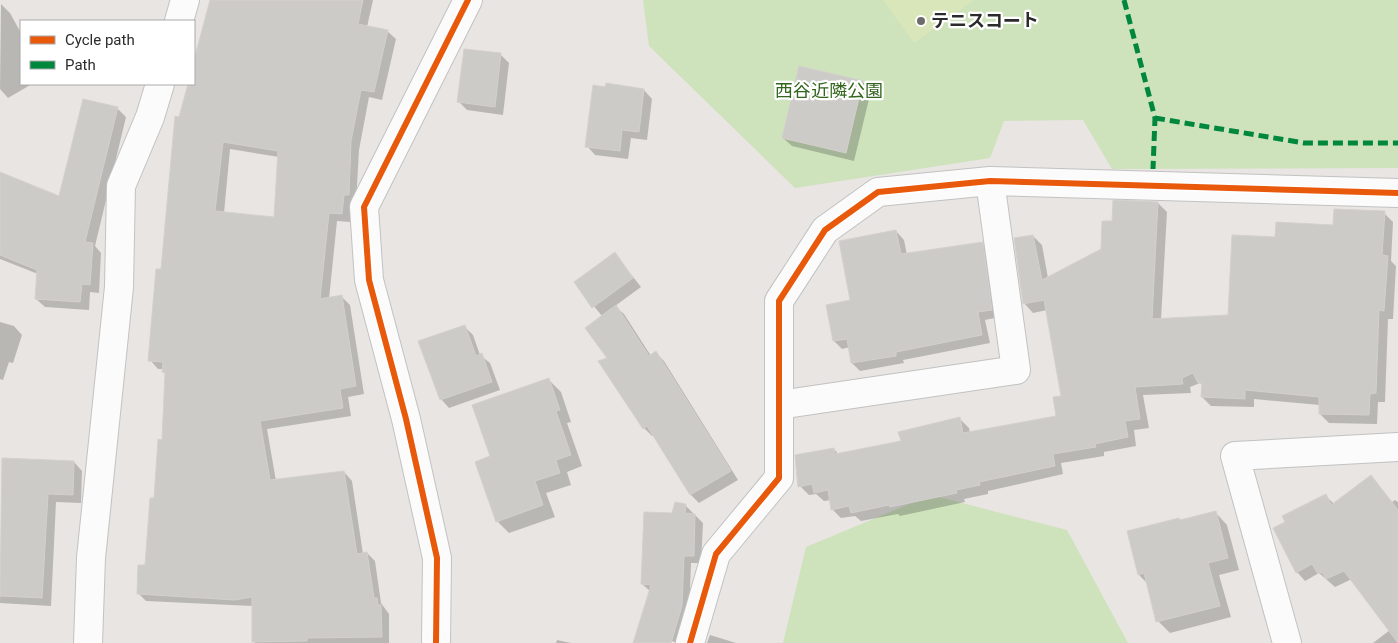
<svg xmlns="http://www.w3.org/2000/svg" width="1398" height="643" font-family="Roboto,'Noto Sans JP',sans-serif">
<style>
.green{fill:#cee2bc}
.pitch{fill:#d9e6ba}
.shadow{fill:#0003;fill-rule:evenodd}
.building{fill:#cdcbc8;stroke:#d3d0cd;fill-rule:evenodd}
.lines{fill:none;stroke-linecap:round;stroke-linejoin:round}
.street-casing{stroke:#c2c2c2;stroke-width:30}
.street{stroke:#fcfbfb;stroke-width:28}
.quiet{stroke:#00873e;stroke-width:5;stroke-dasharray:10 5;stroke-linecap:butt}
.cycleway-casing{stroke:#fff;stroke-width:9}
.cycleway{stroke:#e8590c;stroke-width:6}
.poi-dot{fill:#6d6c6b;stroke:#fff;stroke-width:2}
.labels{text-anchor:middle;stroke-width:4.5;stroke-linejoin:round;paint-order:stroke}
.poi-label{font-size:18px;font-weight:bold;fill:#2b2b2b;stroke:#fff;text-anchor:start}
.park-label{font-size:18px;fill:#33651e;stroke:#fff}
</style>
<rect width="100%" height="100%" fill="#e8e5e2"/>
<path class="green" d="M643,0h755v168l-286,1 -29,-49 -79,1 -14,37 -195,30 -146,-142z
M931,495l136,35 61,113h-345l23,-96z"/>
<path class="pitch" d="M883,0h91l-60,43z"/>
<path class="shadow" d="M214,0h159l-6,27 20,4 9,8 -14,61 -13,-3 -10,53 -3,53 -4,-1 -2,20 -13,-1 -8,78 13,-2 8,8 14,89 -16,3 3,19 -84,13 9,52 68,-9 8,9 11,73 4,-1 8,8 6,42 8,11v29h-134l-2,-37 -107,-5 -8,-8 8,-27 17,-125 3,-67 -2,-5h-6l-8,-9 30,-242 9,-34h5v-19l11,-44zM230,149l49,8 -4,62 -51,-6z
M1,4l9,9 11,20v51h11l-24,14 -8,-9z
M500,54l9,9 -6,52 -36,-5 -8,-8z
M863,82l8,9 -17,70 -62,-15 -9,-8z
M644,90l8,9 -5,41 -16,-2 -3,21 -33,-4 -8,-9z
M117,108l9,9 -31,129 6,7 -2,40 -9,-1 -1,18 -44,-3 -9,-8 2,-25 -38,-15v-86l60,25z
M1158,203l9,9 -6,108 68,-4 47,-78 58,-12 50,-13 9,9 -2,39 5,5 -3,53h-5l-3,83h-7l-1,22 -48,-1 -9,-9v-9l-66,-6v8l-43,-1 -9,-9 1,-11 -3,-3 -10,4 1,6 -48,2 6,33 -15,2 2,16 -32,6v4l-43,7 2,11 -75,17v3l-24,5 1,3 -65,14 -2,-2 -37,7 -6,-5 -14,2 -9,-9 -1,-9 -7,1 -8,-7 -7,1 -9,-9 34,-37 5,6 63,-13 58,-23 9,9 1,5 88,-16 4,-20 -15,-87 -14,3 -9,-10 9,-67 9,9 6,33 54,-28 11,-28z
M896,231l8,9 3,15 75,-11 8,8 9,65 -14,3 5,23 -87,17 1,3 -44,8 -8,-8 -2,-16 -8,2 -8,-8 18,-40z
M615,254l26,33 -26,19 9,8 27,42 5,-3 8,8 74,119 -39,23 -8,-8 -37,-60 -2,1 -8,-8 -35,-70 -7,-42 -27,-33z
M0,322l14,4 8,9 -9,28 -4,-1 -6,18 -3,-1z
M464,326l9,9 7,20 10,8 10,27 -51,18 -8,-9z
M549,380l12,12 10,30 -4,1 15,43 -15,6 4,13 -25,8 9,24 -46,16 -12,-12 -6,-64z
M74,462l8,9 -1,32 -25,-1 -5,104 -51,-3 2,-105z
M1371,477l21,25 3,-2 3,2v141h-25l17,-13 -38,-51 -17,8 -16,-14 -14,8 -8,-9 -10,-50 38,-27 9,9z
M685,505l18,18 -2,40h-10l-2,52 -11,28 -30,-9 2,-43 -8,-7 30,-70z
M1216,513l11,12 12,45 -20,5 12,42 -61,16 -12,-12 -10,-37 -9,-9 42,-54z
M710,635l26,8h-29z
M557,640l14,3h-15z"/>
<path class="building" d="M210,0h153l-5,24 30,6 -14,62 -13,-2 -10,51 -2,54h-5l-2,19 -13,-1 -9,86 22,-4 14,91 -16,3 3,19 -83,13 10,59 74,-9 13,83 10,-2 7,46h3l1,7h3l1,32 -75,1v3l-55,1v-45l-17,3 -98,-6 1,-29h7l5,-67h4l4,-59 4,1 3,-67 -3,-1 1,-10 -15,-1 8,-92h5l14,-153 4,1 9,-33h6v-24zM223,142l55,9 -4,66 -59,-6z
M464,49l37,4 -6,54 -38,-5z
M799,66l64,15 -17,72 -64,-15z
M606,83l38,6 -5,43 -17,-2 -2,21 -35,-4 8,-62 12,2z
M83,99l35,8 -33,135 8,1 -3,42 -8,-1 -2,18 -45,-3 2,-29 -37,-15v-83l59,24z
M1113,200l45,2 -6,117 76,-4 4,-80 43,2 1,-15 57,3 1,-16 51,2 -3,44 6,1 -4,55 -5,-1 -3,83 -6,1 -1,21 -50,-1v-17l-74,-7v9l-44,-2 1,-14h-4l-5,-10 -11,5 1,6 -48,3 5,32 -15,2 3,16 -33,7 1,3 -43,7 2,12 -76,16 1,3 -24,5 1,3 -67,14 -1,-2 -38,8 -2,-7 -18,4 -3,-20 -14,3 -2,-9 -14,3 -3,-32 39,-7 1,6 66,-13 -3,-9 62,-15 3,16 93,-17 -3,-19 8,-1 -17,-96 -21,4 -9,-66 19,-3 9,45 59,-31 1,-28h10z
M896,230l5,24 82,-12 9,68 -14,2 4,23 -86,17v4l-45,7 -4,-24 -14,2 -7,-36 24,-5 -11,-59z
M615,252l18,26 -41,30 -18,-26z
M616,305l33,51 7,-5 75,120 -41,24 -43,-69 -4,3 -45,-68 9,-3 -22,-30z
M465,325l11,31 6,-3 10,29 -52,18 -22,-59z
M549,378l11,32 -4,1 15,44 -15,5 4,13 -25,8 8,24 -47,17 -21,-60 15,-6 -18,-51z
M2,458l72,3 -1,34 -25,-1 -6,104 -42,-2z
M1371,475l27,35v133l-54,-72 -18,8 -4,-7 -4,2 -6,-10 -16,9 -23,-45 12,-6 -3,-6 44,-22 5,11z
M675,502l11,2 -1,9 10,1 -1,42h-10l-2,50 -11,37h-38l18,-58 -10,-1 3,-72 28,1z
M1216,511l12,47 -20,5 12,43 -64,16 -12,-49 -6,2 -11,-44 52,-13 1,2z"/>
<g class="lines">
<defs>
<path id="street" d="M179,21l6,-21
M779,405l237,-35 -26,-189
M88,643l3,-85 28,-271 2,-101 29,-69 10,-33
M436,643l1,-85 -31,-139 -37,-139 -5,-73 104,-207
M690,643l26,-89 63,-76v-177l46,-71 53,-38 112,-11 408,12
M1287,643l-52,-187 163,-9"/>
</defs>
<use href="#street" class="street-casing"/>
<use href="#street" class="street"/>
<path class="quiet" d="M1124,0l31,118 -2,51
M1155,118l149,25h94"/>
<defs>
<path id="cycleway" d="M436,643l1,-85 -31,-139 -37,-139 -5,-73 104,-207
M690,643l26,-89 63,-76v-177l46,-71 53,-38 112,-11 408,12"/>
</defs>
<use href="#cycleway" class="cycleway-casing"/>
<use href="#cycleway" class="cycleway"/>
</g>
<circle class="poi-dot" cx="921" cy="21" r="5"/>
<g class="labels">
<g class="poi-label">
<text x="931" y="27">テニスコート</text>
</g>
<g class="park-label">
<text x="829" y="97">西谷近隣公園</text>
</g>
</g>
<rect x="20" y="20" width="175" height="65" fill="#ffffff" stroke="#aaaaaa"/>
<rect x="30" y="36" width="25" height="8" fill="#e8590c" stroke="#aaaaaa"/>
<text x="65" y="45" font-size="15" fill="#2b2b2b">Cycle path</text>
<rect x="30" y="61" width="25" height="8" fill="#00873e" stroke="#aaaaaa"/>
<text x="65" y="70" font-size="15" fill="#2b2b2b">Path</text>
</svg>
